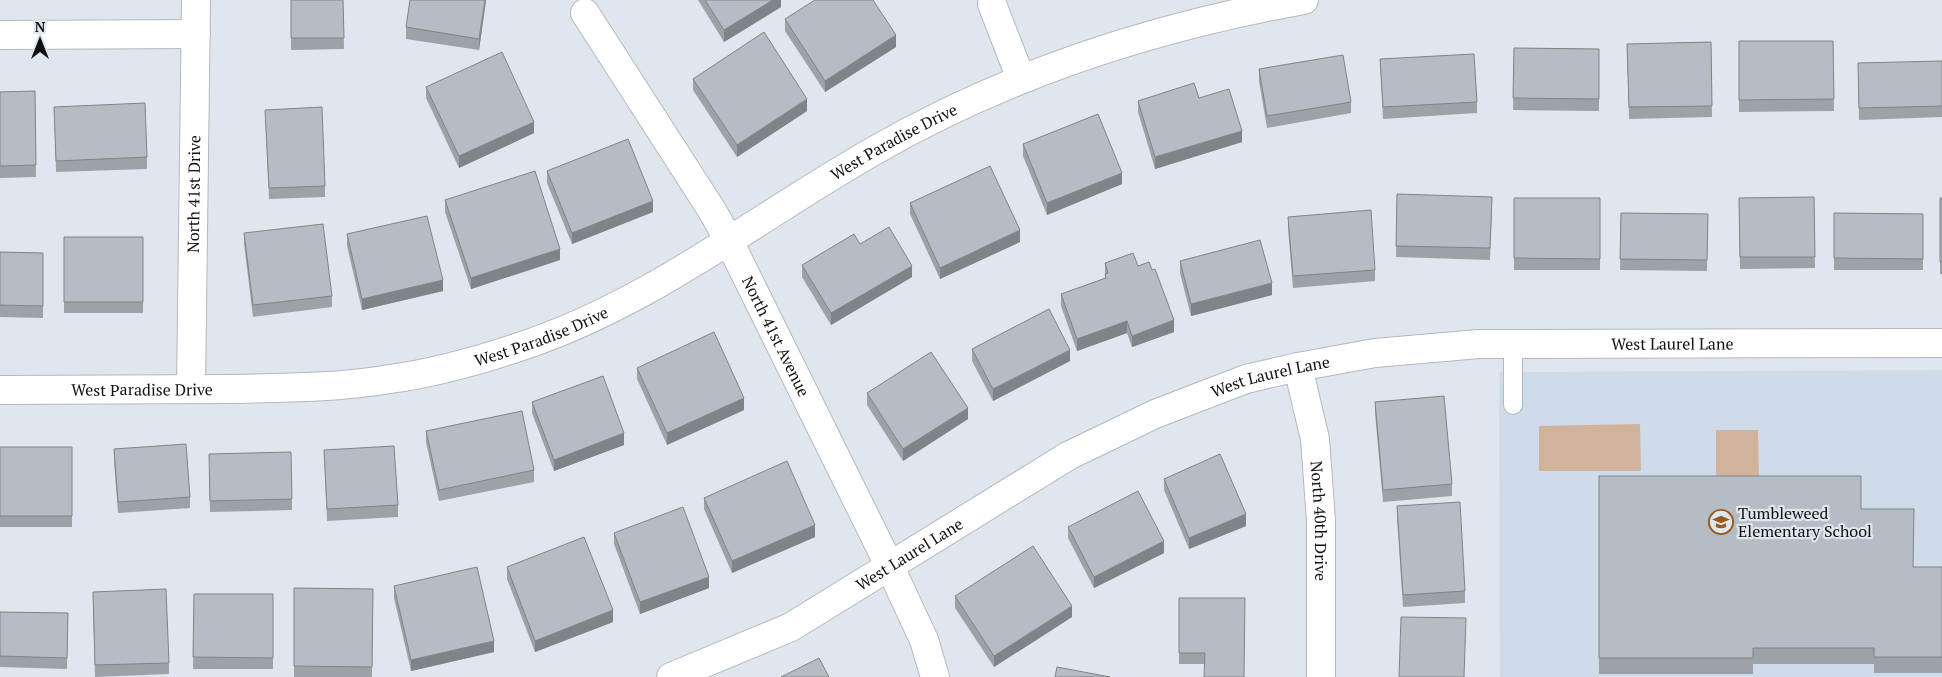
<svg xmlns="http://www.w3.org/2000/svg" width="1942" height="677" font-family="'PT Serif',serif">
<style>
.built{fill:#d0dbe9}
.green{fill:#d1b39b}
.lines{fill:none;stroke-linecap:round;stroke-linejoin:round}
.service-casing{stroke:#b2b8c0;stroke-width:20}
.minor-casing{stroke:#b2b8c0;stroke-width:30}
.service{stroke:#fff;stroke-width:18}
.minor{stroke:#fff;stroke-width:28}
.wall{fill:#9da2a9}
.shaded-wall{fill:#7f8489}
.building{fill:#b6bcc4;stroke:#7f8489}
.labels{text-anchor:middle;stroke-width:4.5;stroke-linejoin:round;paint-order:stroke}
.street-label{font-size:16px;fill:#0f1113;stroke:#e0e6ee}
.poi-label{font-size:16px;fill:#0f1113;stroke:#e0e6ee;text-anchor:start}
</style>
<rect width="100%" height="100%" fill="#e0e6ee"/>
<path class="built" d="M1942,370v307h-442l-1,-305z"/>
<path class="green" d="M1640,424l1,47h-102v-45z
M1716,430h42l1,51h-43z"/>
<g class="lines">
<defs>
<path id="service" d="M1513,344v61"/>
<g id="minor">
<path d="M992,4l29,75"/>
<path id="s1" d="M585,13l128,199 16,29 161,326 34,73 11,37"/>
<path d="M0,35l196,-1"/>
<path id="s2" d="M1298,367l17,72 6,82v156"/>
<path id="s3" d="M191,389l5,-389"/>
<path id="s4" d="M0,390c77,-1 154,0 230,-1 54,-1 107,-1 160,-10 44,-6 87,-18 129,-32 129,-42 236,-128 353,-195 133,-77 281,-125 432,-152"/>
<path id="s5" d="M671,677l120,-50 277,-171 87,-42 91,-35 52,-12 77,-14 104,-9 463,-1"/>
</g>
</defs>
<use href="#service" class="service-casing"/>
<use href="#minor" class="minor-casing"/>
<use href="#service" class="service"/>
<use href="#minor" class="minor"/>
</g>
<path class="wall" d="M291,0h52l1,49 -53,1z
M486,0l-7,50 -73,-11v-12z
M698,0h83v7l-57,35z
M785,19l111,28 -71,45 -40,-61z
M1739,41h94l1,70 -95,1z
M1711,42l1,75 -83,2 -2,-75z
M1514,48l85,1v62l-86,-1z
M1380,59l97,43v11l-94,6z
M1942,61v56l-83,3 -1,-45z
M1259,69l92,33v11l-84,15 -8,-47z
M693,79l114,32 -70,46 -44,-67z
M426,87l108,46 -75,35 -33,-70z
M35,91l1,86 -36,1v-86z
M1199,98l43,44 -87,27 -17,-57v-11z
M54,107l93,50v12l-91,3z
M265,110l60,76v11l-56,2z
M1023,144l99,40 -75,31 -24,-59z
M547,171l106,41 -81,32 -25,-61z
M1397,194l95,15 -2,51 -94,-3z
M1814,197l1,71 -75,1 -1,-71z
M1514,198h86v72h-86z
M1940,198h2v76h-2z
M445,200l115,60 -89,29 -26,-77z
M910,203l110,39 -80,37 -30,-65z
M1621,213l87,1 -1,57 -87,-1z
M1834,213l89,1v56h-89z
M1288,217l87,53v11l-82,7 -5,-60z
M244,233l88,63v11l-79,10 -9,-73z
M347,234l96,57 -81,19 -15,-64z
M64,237h79v76h-79z
M860,244l52,33 -81,48 -29,-48v-12z
M0,252l43,1v65l-43,-1z
M1180,261l92,34 -81,21 -11,-43z
M1105,263l33,3 36,66 -42,15 -5,-14 -50,18 -16,-45v-12l44,-16z
M972,349l98,12 -77,40 -21,-40z
M637,368l107,42 -77,35 -30,-66z
M867,393l101,26 -65,42 -36,-56z
M532,402l92,43 -70,26 -22,-58z
M1375,402l77,82v12l-69,6 -8,-89z
M426,431l108,39v12l-95,19 -13,-59z
M0,447h72v80h-72z
M114,449l76,48v11l-72,5 -4,-52z
M324,450l74,55v12l-71,4z
M209,466l83,33v11l-82,2z
M1599,476l262,33 52,58h29v106h-68v-9h-121v10h-154z
M1164,479l82,47 -57,23 -25,-59z
M704,498l111,39 -83,36 -28,-64z
M1397,506l68,85v12l-62,4 -6,-89z
M1068,527l96,26 -70,35 -26,-50z
M614,533l95,55 -69,26 -26,-70z
M507,567l106,55 -78,30 -28,-73z
M394,586l100,66 -83,19 -17,-73z
M294,588l79,1 -1,88h-78z
M194,594h79v75h-80z
M955,596l117,21 -78,50 -39,-59z
M1179,598h66l-41,66h-25z
M93,603l76,60v11l-74,3z
M0,612l68,1 -1,56 -67,-2z"/>
<path class="shaded-wall" d="M485,0h1l-7,50v-11z
M773,0h8v7l-57,35v-12z
M896,35v12l-71,45v-11z
M807,99v12l-70,46v-12z
M534,122v11l-75,35v-12z
M1242,131v11l-87,27v-12z
M1122,173v11l-75,31v-12z
M653,201v11l-81,32v-11z
M1020,230v12l-80,37v-11z
M560,249v11l-89,29v-11z
M912,266v11l-81,48v-12z
M443,280v11l-81,19v-11z
M1272,283v12l-81,21v-12z
M1174,320v12l-42,15v-11z
M1127,321v12l-50,18v-12z
M1070,350v11l-77,40v-12z
M744,398v12l-77,35v-12z
M968,408v11l-65,42v-12z
M624,433v12l-70,26v-11z
M1246,514v12l-57,23v-11z
M815,525v12l-83,36v-12z
M1164,541v12l-70,35v-11z
M709,577v11l-69,26v-12z
M1072,606v11l-78,50v-11z
M613,610v12l-78,30v-11z
M494,641v11l-83,19v-11z"/>
<path class="building" d="M291,0h52l1,38h-53z
M410,0h75l-6,39 -73,-12z
M705,0h68l-49,30z
M815,0h58l23,35 -71,46 -40,-62z
M764,32l43,67 -70,46 -44,-66z
M1739,41h94l1,58 -95,1z
M1711,42l1,64 -83,1 -2,-63z
M1514,48l85,1v50l-86,-1z
M502,52l32,70 -75,34 -33,-69z
M1474,54l3,48 -94,5 -3,-48z
M1343,55l8,47 -84,14 -8,-47z
M1942,61v45l-83,2 -1,-45z
M1194,83l5,15 30,-9 13,42 -87,26 -17,-56z
M35,91l1,74 -36,1v-74z
M145,103l2,54 -91,4 -2,-54z
M322,107l3,79 -56,2 -4,-78z
M1098,114l24,59 -75,30 -24,-59z
M628,139l25,62 -81,32 -25,-62z
M990,166l30,64 -80,38 -30,-65z
M535,171l25,78 -89,29 -26,-78z
M1397,194l95,3 -2,51 -94,-2z
M1814,197l1,60h-75l-1,-59z
M1514,198h86v61l-86,-1z
M1940,198h2v64h-2z
M1371,210l4,60 -82,6 -5,-59z
M1621,213l87,1 -1,46 -87,-1z
M1834,213l89,1v45l-89,-1z
M427,216l16,64 -81,19 -15,-65z
M323,224l9,72 -79,9 -9,-72z
M889,227l23,39 -81,47 -29,-48 52,-31 6,10z
M64,237h79v65h-79z
M1260,240l12,43 -81,21 -11,-43z
M0,252l43,1v53l-43,-1z
M1133,253l5,13 11,-4 3,8 3,-1 19,51 -42,16 -5,-15 -50,18 -16,-45 45,-16 -1,-4 3,-1 -3,-10z
M1049,309l21,41 -77,39 -21,-40z
M714,332l30,66 -77,35 -30,-65z
M931,352l37,56 -65,41 -36,-56z
M603,376l21,57 -70,27 -22,-58z
M1444,396l8,88 -69,6 -8,-88z
M522,411l12,59 -95,20 -13,-59z
M186,444l4,53 -72,5 -4,-53z
M394,446l4,59 -71,4 -3,-59z
M0,447h72v69h-72z
M291,452l1,47 -82,2 -1,-47z
M1220,454l26,60 -57,24 -25,-59z
M787,461l28,64 -83,36 -28,-63z
M1599,476h262v33h53l-1,58h29v90h-68v-9h-121v10h-154z
M1138,491l26,50 -70,36 -26,-50z
M1460,502l5,89 -62,4 -6,-89z
M683,507l26,70 -69,25 -26,-69z
M584,537l29,73 -78,31 -28,-74z
M1033,546l39,60 -78,50 -39,-60z
M477,567l17,74 -83,19 -17,-74z
M294,588l79,1 -1,78 -78,-1z
M166,589l3,74 -74,2 -2,-73z
M194,594h79v64l-80,-1z
M1179,598h66l-1,79h-40l1,-24h-26z
M0,612l68,1 -1,45 -67,-2z
M1401,617l65,1 -2,59h-65z
M819,658l10,19h-48z
M1057,667l53,10h-55z"/>
<defs>
<symbol id="school-ring" viewBox="-11 -11 22 22"><circle r="9.5" fill="#e0e6ee" stroke="#985b1f" stroke-width="1.5"/><path d="M0-5L7-2L0 1L-7-2ZM-4 1L0 2.5L4 1V4Q0 6-4 4Z" fill="#985b1f"/></symbol>
</defs>
<g fill-rule="evenodd">
<use href="#school-ring" x="1707" y="508" width="28" height="28"/>
</g>
<g class="labels">
<g class="street-label">
<text dy="6" stroke="none"><textPath href="#s4" startOffset="952">West Paradise Drive</textPath></text>
<text dy="6" stroke="none"><textPath href="#s3" startOffset="195">North 41st Drive</textPath></text>
<text dy="6" stroke="none"><textPath href="#s4" startOffset="548">West Paradise Drive</textPath></text>
<text dy="6" stroke="none"><textPath href="#s1" startOffset="376">North 41st Avenue</textPath></text>
<text dy="6" stroke="none"><textPath href="#s5" startOffset="1079">West Laurel Lane</textPath></text>
<text dy="6" stroke="none"><textPath href="#s5" startOffset="674">West Laurel Lane</textPath></text>
<text dy="6" stroke="none"><textPath href="#s4" startOffset="142">West Paradise Drive</textPath></text>
<text dy="6" stroke="none"><textPath href="#s2" startOffset="156">North 40th Drive</textPath></text>
<text dy="6" stroke="none"><textPath href="#s5" startOffset="269">West Laurel Lane</textPath></text>
</g>
<g class="poi-label">
<text x="1738" y="519">Tumbleweed<tspan x="1738" dy="18">Elementary School</tspan></text>
</g>
</g>
<g transform="translate(40 40)" stroke="#e0e6ee" stroke-width="4" paint-order="stroke">
<path d="M0-4L9 19L0 12L-9 19Z" fill="#0f1113"/>
<text y="-8" font-size="14" font-weight="bold" text-anchor="middle" fill="#0f1113">N</text>
</g>
</svg>
